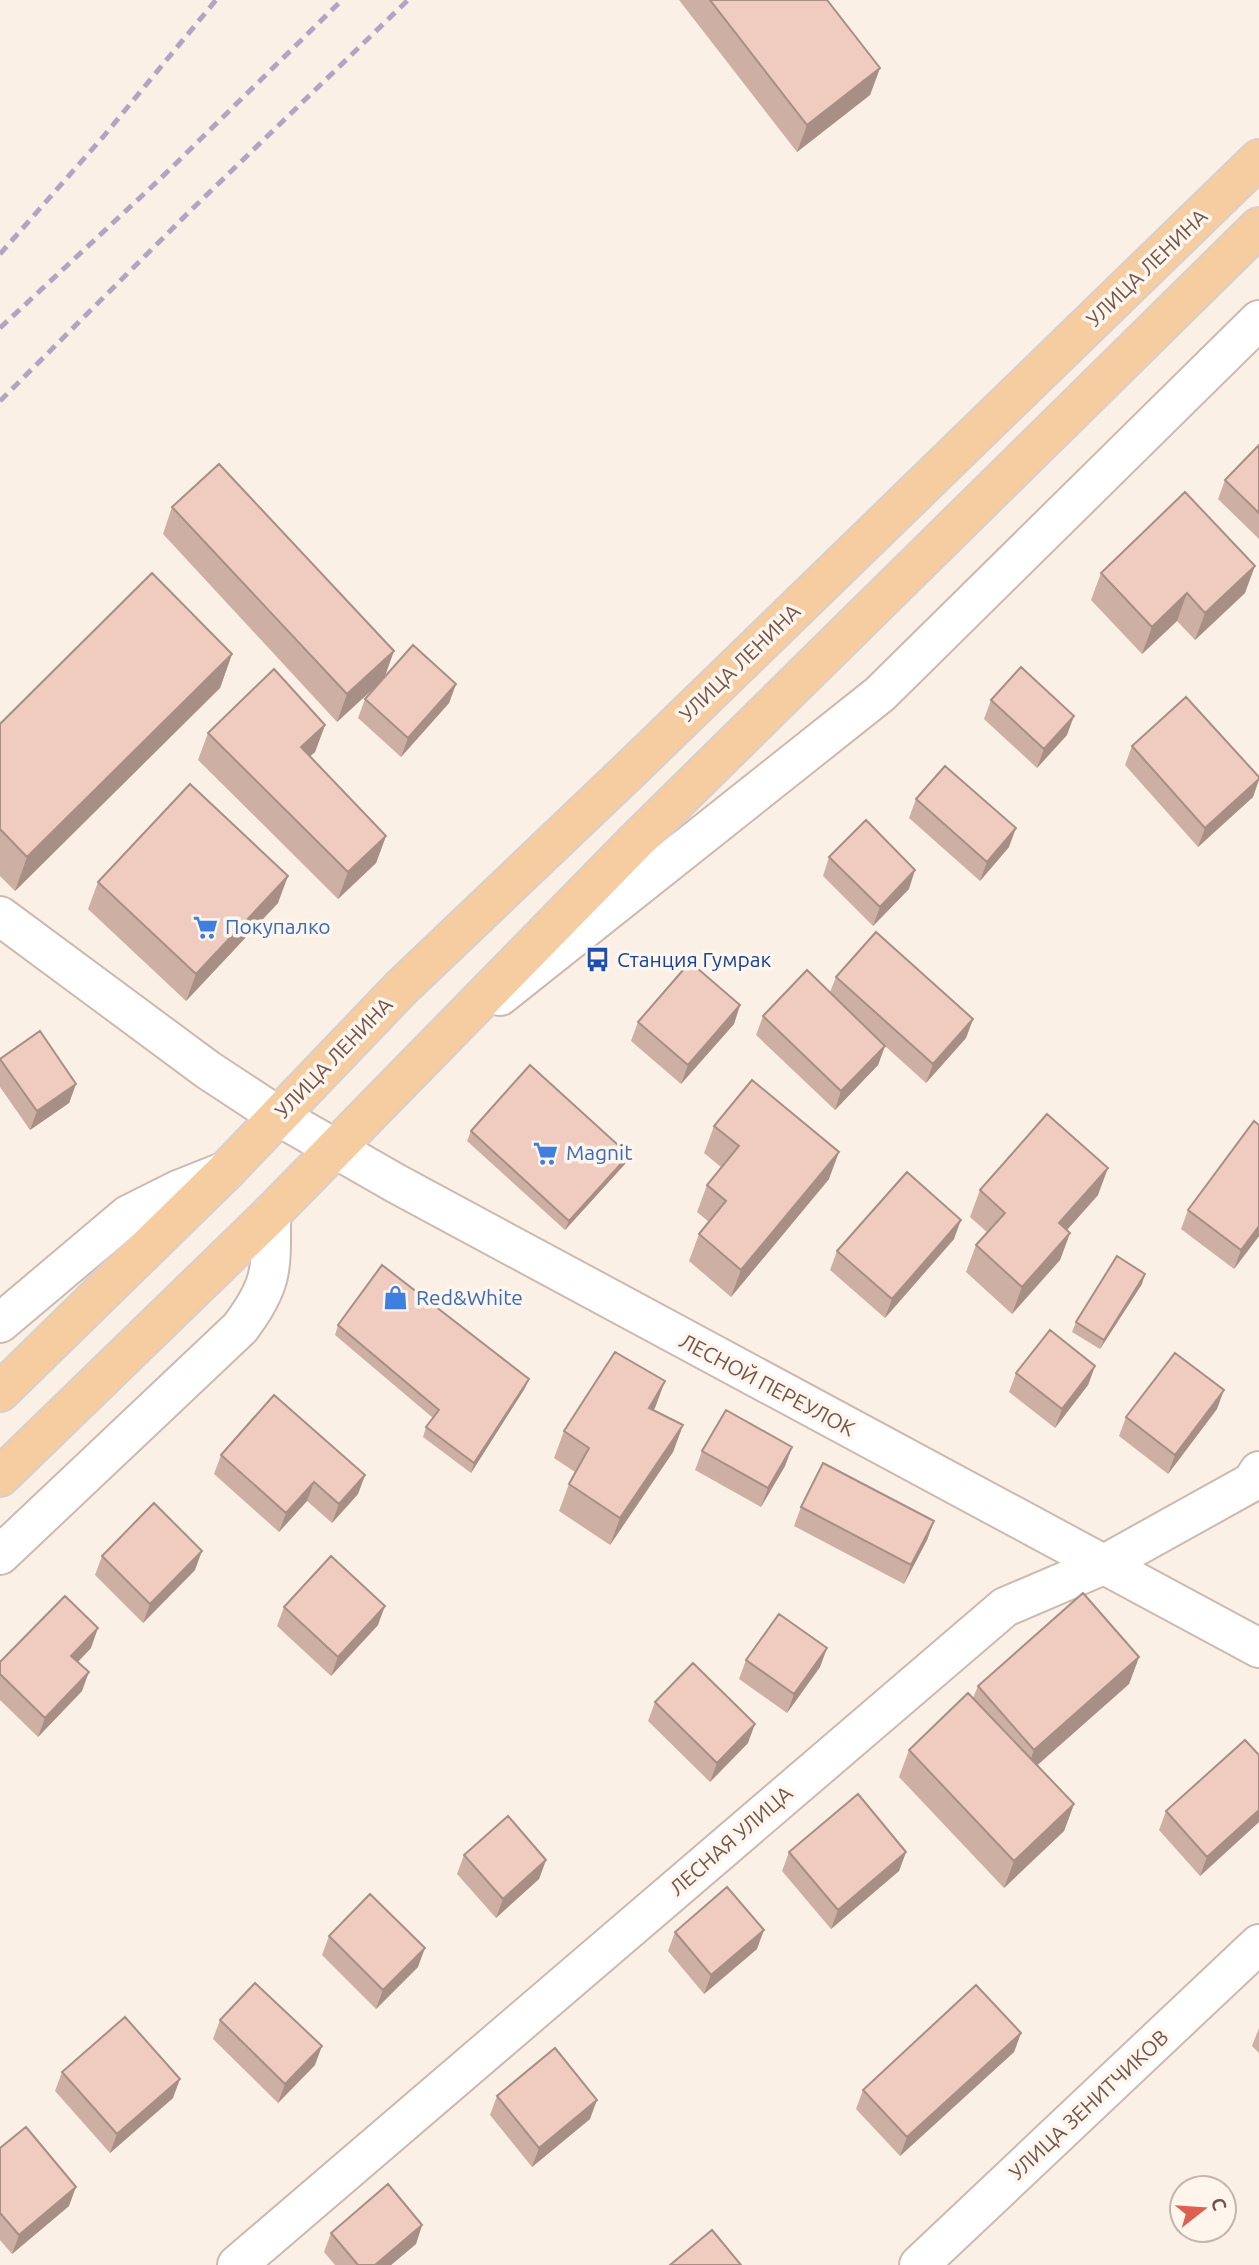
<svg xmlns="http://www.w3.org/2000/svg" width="1259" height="2265" font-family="Ubuntu,sans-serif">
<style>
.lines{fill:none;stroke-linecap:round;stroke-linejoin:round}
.street-casing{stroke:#ceb9af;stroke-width:42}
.primary-casing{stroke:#d8cfcd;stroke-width:42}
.street{stroke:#fff;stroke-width:38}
.primary{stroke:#f6cca1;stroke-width:38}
.rail{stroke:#b2a5c4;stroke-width:5;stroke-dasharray:10 7;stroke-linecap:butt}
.wall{fill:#ceafa4}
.shaded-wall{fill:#a78f86}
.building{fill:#efccbf;stroke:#a78f86;stroke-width:2}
.labels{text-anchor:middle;stroke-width:7;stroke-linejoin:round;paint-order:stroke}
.street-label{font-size:21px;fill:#73554c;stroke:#fef5ec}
.shop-label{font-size:21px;fill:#366cbe;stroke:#fef5ec;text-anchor:start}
.transit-label{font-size:21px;fill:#164399;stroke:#fef5ec;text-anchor:start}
</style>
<rect width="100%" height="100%" fill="#fbf0e6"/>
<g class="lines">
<defs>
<path id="street" d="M0,916l208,154 70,46 119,68 862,464
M500,996l380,-302 379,-374
M0,1323l128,-108 50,-25 48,-19
M0,1555l240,-227c34,-45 31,-60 31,-114
M237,2265l768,-658 96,-41 151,-84 7,-11
M919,2265l340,-321"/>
<path id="primary" d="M0,1392l226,-221 175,-183 232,-221 626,-608
M0,1477l271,-263 364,-372 624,-615"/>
</defs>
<use href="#street" class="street-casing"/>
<use href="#primary" class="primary-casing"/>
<use href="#street" class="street"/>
<use href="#primary" class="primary"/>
<path class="rail" d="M0,254l103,-117 113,-137
M0,328l159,-148 183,-180
M0,401l188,-188 220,-213"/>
</g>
<path class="wall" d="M679,0h148l53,68 -10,27 -73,57z
M1259,445v94l-41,-40 7,-19z
M172,507l212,171 72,6 -7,19 -48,54 -43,-39 7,-19 17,-19 -45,42 -174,-188z
M1101,573l144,20 -50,47 -18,-19 -35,33 -51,-54z
M232,654l-12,34 -205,203 -15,-15v-152z
M991,700l76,35 -30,33 -53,-49z
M325,725l-10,27 -5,4 76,80 -10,27 -38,36 -140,-139 10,-27z
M1132,746l127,31v3l-6,17 -55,50 -73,-82z
M916,799l93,48 -29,34 -71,-63z
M829,857l80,32 -36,37 -50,-50z
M98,882l180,21 -92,98 -98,-92z
M836,977l137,42 -7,19 -40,45 -41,-37 -7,19 -43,45 -79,-75 7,-19 67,-24z
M740,1005l-6,19 -53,60 -50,-43 7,-19z
M0,1059l76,25 -7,19 -39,27 -30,-43z
M1259,1125v111l-25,33 -53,-40 7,-19z
M714,1126l115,53 -98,118 -42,-36 10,-27 10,-12 -12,-10 10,-27 14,-18 -17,-14z
M471,1131l154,33 -60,66 -98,-89z
M980,1190l118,5 -31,35 3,3 -10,27 -48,54 -46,-42 10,-27 12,-12 -18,-16z
M954,1239l-69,79 -55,-48 7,-19z
M1142,1284l-42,65 -28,-17 4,-10z
M338,1325l187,63 -54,85 -48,-36 3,-10 7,-9 -98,-83z
M1095,1366l-7,19 -33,43 -46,-36 7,-19z
M1217,1409l-49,65 -49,-38 7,-19z
M654,1410l29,15 -10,27 -63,93 -51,-34 10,-27 6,-12 -21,-14 10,-27z
M792,1447l-7,19 -24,41 -66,-37 7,-19z
M221,1455l144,20 -7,19 -26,29 -25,-22 -28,31 -65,-58z
M801,1507l133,14 -7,19 -23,44 -110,-58z
M102,1556l93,14 -52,53 -48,-48z
M284,1607l94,18 -47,51 -54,-50z
M91,1648l-13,14 4,29 -44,46 -38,-37v-38z
M827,1648l-7,19 -33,46 -48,-34 7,-19z
M1139,1657l-10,27 -92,81 37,39 -10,27 -60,57 -105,-111 10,-27 64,-52 5,-12z
M655,1702l93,41 -38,39 -62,-61z
M1259,1755v67l-59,54 -41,-46 7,-19z
M789,1852h117l-7,19 -68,58 -49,-58z
M464,1855l82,5 -7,19 -43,39 -39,-44z
M675,1932l82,17 -53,45 -36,-43z
M329,1936l89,31 -42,42 -54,-54z
M220,2020l95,45 -37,38 -65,-64z
M1259,2028v25l-7,-7z
M1021,2033l-7,19 -114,104 -44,-47 7,-19z
M62,2072l111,26 -63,55 -55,-62z
M497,2096l93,23 -58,48 -42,-52z
M0,2148l69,58 -57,48 -12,-14z
M422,2225l-6,19 -25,21h-56l-11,-13 7,-19z"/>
<path class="shaded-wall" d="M880,68l-10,27 -73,57 10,-27z
M1255,566l-10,27 -50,47 10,-27z
M1187,593l-10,28 -35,33 10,-27z
M394,651l-10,28 -47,43 10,-28z
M232,654l-12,34 -205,203 12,-34z
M456,684l-7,19 -48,54 7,-19z
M1074,716l-7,19 -30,33 7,-19z
M325,725l-10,27 -24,22 10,-27z
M1259,779l-6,18 -55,50 7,-19z
M1016,828l-7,19 -29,34 7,-19z
M386,836l-10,27 -38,36 10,-27z
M915,870l-6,19 -36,37 7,-19z
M288,876l-10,27 -92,98 10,-27z
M740,1005l-6,19 -53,60 7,-19z
M973,1019l-7,19 -40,45 7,-19z
M885,1046l-7,19 -43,45 6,-19z
M76,1084l-7,19 -39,27 7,-19z
M839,1152l-10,27 -98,118 10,-27z
M629,1155l-4,9 -60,66 4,-9z
M1108,1168l-10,27 -49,55 10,-27z
M961,1220l-7,19 -69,79 7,-19z
M1259,1226v10l-25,33 7,-19z
M1070,1233l-10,27 -48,54 10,-27z
M1145,1274l-3,10 -42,65 4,-9z
M1095,1366l-7,19 -33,43 7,-19z
M529,1379l-4,9 -54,85 3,-10z
M665,1381l-10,27 -16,27 10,-27z
M1224,1390l-7,19 -49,65 7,-19z
M683,1425l-10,27 -63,93 10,-27z
M792,1447l-7,19 -24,41 7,-19z
M365,1475l-7,19 -26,29 7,-19z
M314,1482l-7,19 -28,31 7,-19z
M934,1521l-7,19 -23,44 7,-19z
M202,1551l-7,19 -52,53 7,-19z
M385,1606l-7,19 -47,51 7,-19z
M98,1628l-7,20 -26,27 6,-19z
M827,1648l-7,19 -33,46 7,-19z
M1139,1657l-10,27 -105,93 10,-27z
M89,1672l-7,19 -44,46 7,-19z
M755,1724l-7,19 -38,39 7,-19z
M1074,1804l-10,27 -60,57 10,-27z
M1259,1810v12l-59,54 7,-19z
M906,1852l-7,19 -68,58 7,-19z
M546,1860l-7,19 -43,39 7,-19z
M764,1930l-7,19 -53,45 7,-19z
M425,1948l-7,19 -42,42 7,-19z
M1021,2033l-7,19 -114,104 7,-19z
M322,2046l-7,19 -37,38 7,-19z
M180,2079l-7,19 -63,55 7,-19z
M597,2100l-7,19 -58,48 7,-19z
M76,2187l-7,19 -57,48 7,-19z
M422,2225l-6,19 -25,21h-16z"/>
<path class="building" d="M710,0h117l53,68 -73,57z
M1259,445v68l-34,-33z
M219,464l175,187 -47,43 -175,-187z
M1185,492l70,74 -50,47 -18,-20 -35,34 -51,-54z
M152,573l80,81 -205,203 -27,-28v-105z
M413,645l43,39 -48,54 -43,-39z
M1021,667l53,49 -30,33 -53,-49z
M274,669l51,56 -24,22 85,89 -38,36 -140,-139z
M1186,697l73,80v2l-54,49 -73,-82z
M945,766l71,62 -29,34 -71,-63z
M190,784l98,92 -92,98 -98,-92z
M866,820l49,50 -35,37 -51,-50z
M876,932l97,87 -40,45 -97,-87z
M690,962l50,43 -52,60 -50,-43z
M807,970l78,76 -44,45 -78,-75z
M40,1031l36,53 -39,27 -37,-52z
M530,1065l99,90 -60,66 -98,-90z
M752,1080l87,72 -98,118 -42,-36 27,-33 -19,-16 32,-39 -25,-20z
M1047,1114l61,54 -49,55 11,10 -48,54 -46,-42 29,-32 -25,-23z
M1254,1121l5,4v101l-18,24 -53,-40z
M907,1172l54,48 -69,79 -55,-48z
M1117,1256l28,18 -41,66 -28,-18z
M382,1265l147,114 -55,84 -48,-36 13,-17 -101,-85z
M1050,1330l45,36 -33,43 -46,-36z
M615,1352l50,29 -16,27 34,17 -63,93 -51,-34 20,-36 -25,-17z
M1175,1353l49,37 -49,65 -49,-38z
M274,1395l91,80 -26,29 -25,-22 -28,31 -65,-58z
M726,1410l66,37 -24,41 -66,-37z
M823,1463l111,58 -23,44 -110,-58z
M154,1503l48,48 -52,53 -48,-48z
M331,1556l54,50 -47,51 -54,-50z
M1083,1593l56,64 -105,93 -56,-64z
M65,1596l33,32 -27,28 18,16 -44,46 -45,-44v-12z
M779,1614l48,34 -33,46 -48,-34z
M693,1663l62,61 -38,39 -62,-61z
M968,1693l106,111 -60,57 -105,-111z
M1245,1740l14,15v55l-52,47 -41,-46z
M858,1794l48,58 -68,58 -49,-58z
M508,1816l38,44 -43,39 -39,-44z
M727,1887l37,43 -53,45 -36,-43z
M370,1894l55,54 -42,42 -54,-54z
M255,1983l67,63 -37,38 -65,-64z
M976,1985l45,48 -114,104 -44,-47z
M125,2017l55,62 -63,55 -55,-62z
M555,2048l42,52 -58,48 -42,-52z
M26,2127l50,60 -57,48 -19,-22v-65z
M388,2184l34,41 -47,40h-17l-27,-32z
M712,2230l29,35h-71z"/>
<defs>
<symbol id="supermarket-bare" viewBox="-9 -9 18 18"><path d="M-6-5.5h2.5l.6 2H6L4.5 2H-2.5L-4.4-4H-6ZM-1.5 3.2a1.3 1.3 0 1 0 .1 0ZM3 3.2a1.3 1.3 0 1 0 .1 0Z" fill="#3f7fe0" stroke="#fef5ec" stroke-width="2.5" paint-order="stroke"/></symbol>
<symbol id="bus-bare" viewBox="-9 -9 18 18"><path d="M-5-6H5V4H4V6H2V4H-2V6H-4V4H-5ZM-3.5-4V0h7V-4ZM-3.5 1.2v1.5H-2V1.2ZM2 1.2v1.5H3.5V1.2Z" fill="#1a4fb4" stroke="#fef5ec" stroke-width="2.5" paint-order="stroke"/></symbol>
<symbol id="shop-bare" viewBox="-9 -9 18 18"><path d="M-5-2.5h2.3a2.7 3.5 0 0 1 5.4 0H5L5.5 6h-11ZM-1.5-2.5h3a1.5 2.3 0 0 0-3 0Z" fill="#3f7fe0" stroke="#fef5ec" stroke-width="2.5" paint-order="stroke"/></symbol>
</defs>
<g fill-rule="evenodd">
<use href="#supermarket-bare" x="188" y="910" width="35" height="35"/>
<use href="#bus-bare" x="580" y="942" width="35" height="35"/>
<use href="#supermarket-bare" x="528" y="1136" width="35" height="35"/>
<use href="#shop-bare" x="378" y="1280" width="35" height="35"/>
</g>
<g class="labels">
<g class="street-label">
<text transform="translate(1147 268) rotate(-44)" y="7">УЛИЦА ЛЕНИНА</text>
<text transform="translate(740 663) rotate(-44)" y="7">УЛИЦА ЛЕНИНА</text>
<text transform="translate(334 1058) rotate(-46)" y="7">УЛИЦА ЛЕНИНА</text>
<text transform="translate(767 1385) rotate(28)" y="7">ЛЕСНОЙ ПЕРЕУЛОК</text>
<text transform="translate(731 1841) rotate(-41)" y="7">ЛЕСНАЯ УЛИЦА</text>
<text transform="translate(1089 2105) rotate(-43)" y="7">УЛИЦА ЗЕНИТЧИКОВ</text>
</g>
<g class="shop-label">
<text x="225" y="934">Покупалко</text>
<text x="566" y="1160">Magnit</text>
<text x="416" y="1305">Red&amp;White</text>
</g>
<g class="transit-label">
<text x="617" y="967">Станция Гумрак</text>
</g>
</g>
<g transform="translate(1203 2209) rotate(73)"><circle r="33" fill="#fef5ec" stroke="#c6b5ac" stroke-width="2"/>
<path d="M0-5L12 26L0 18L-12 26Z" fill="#df5f51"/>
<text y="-10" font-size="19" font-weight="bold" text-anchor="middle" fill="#73554c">С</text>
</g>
</svg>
